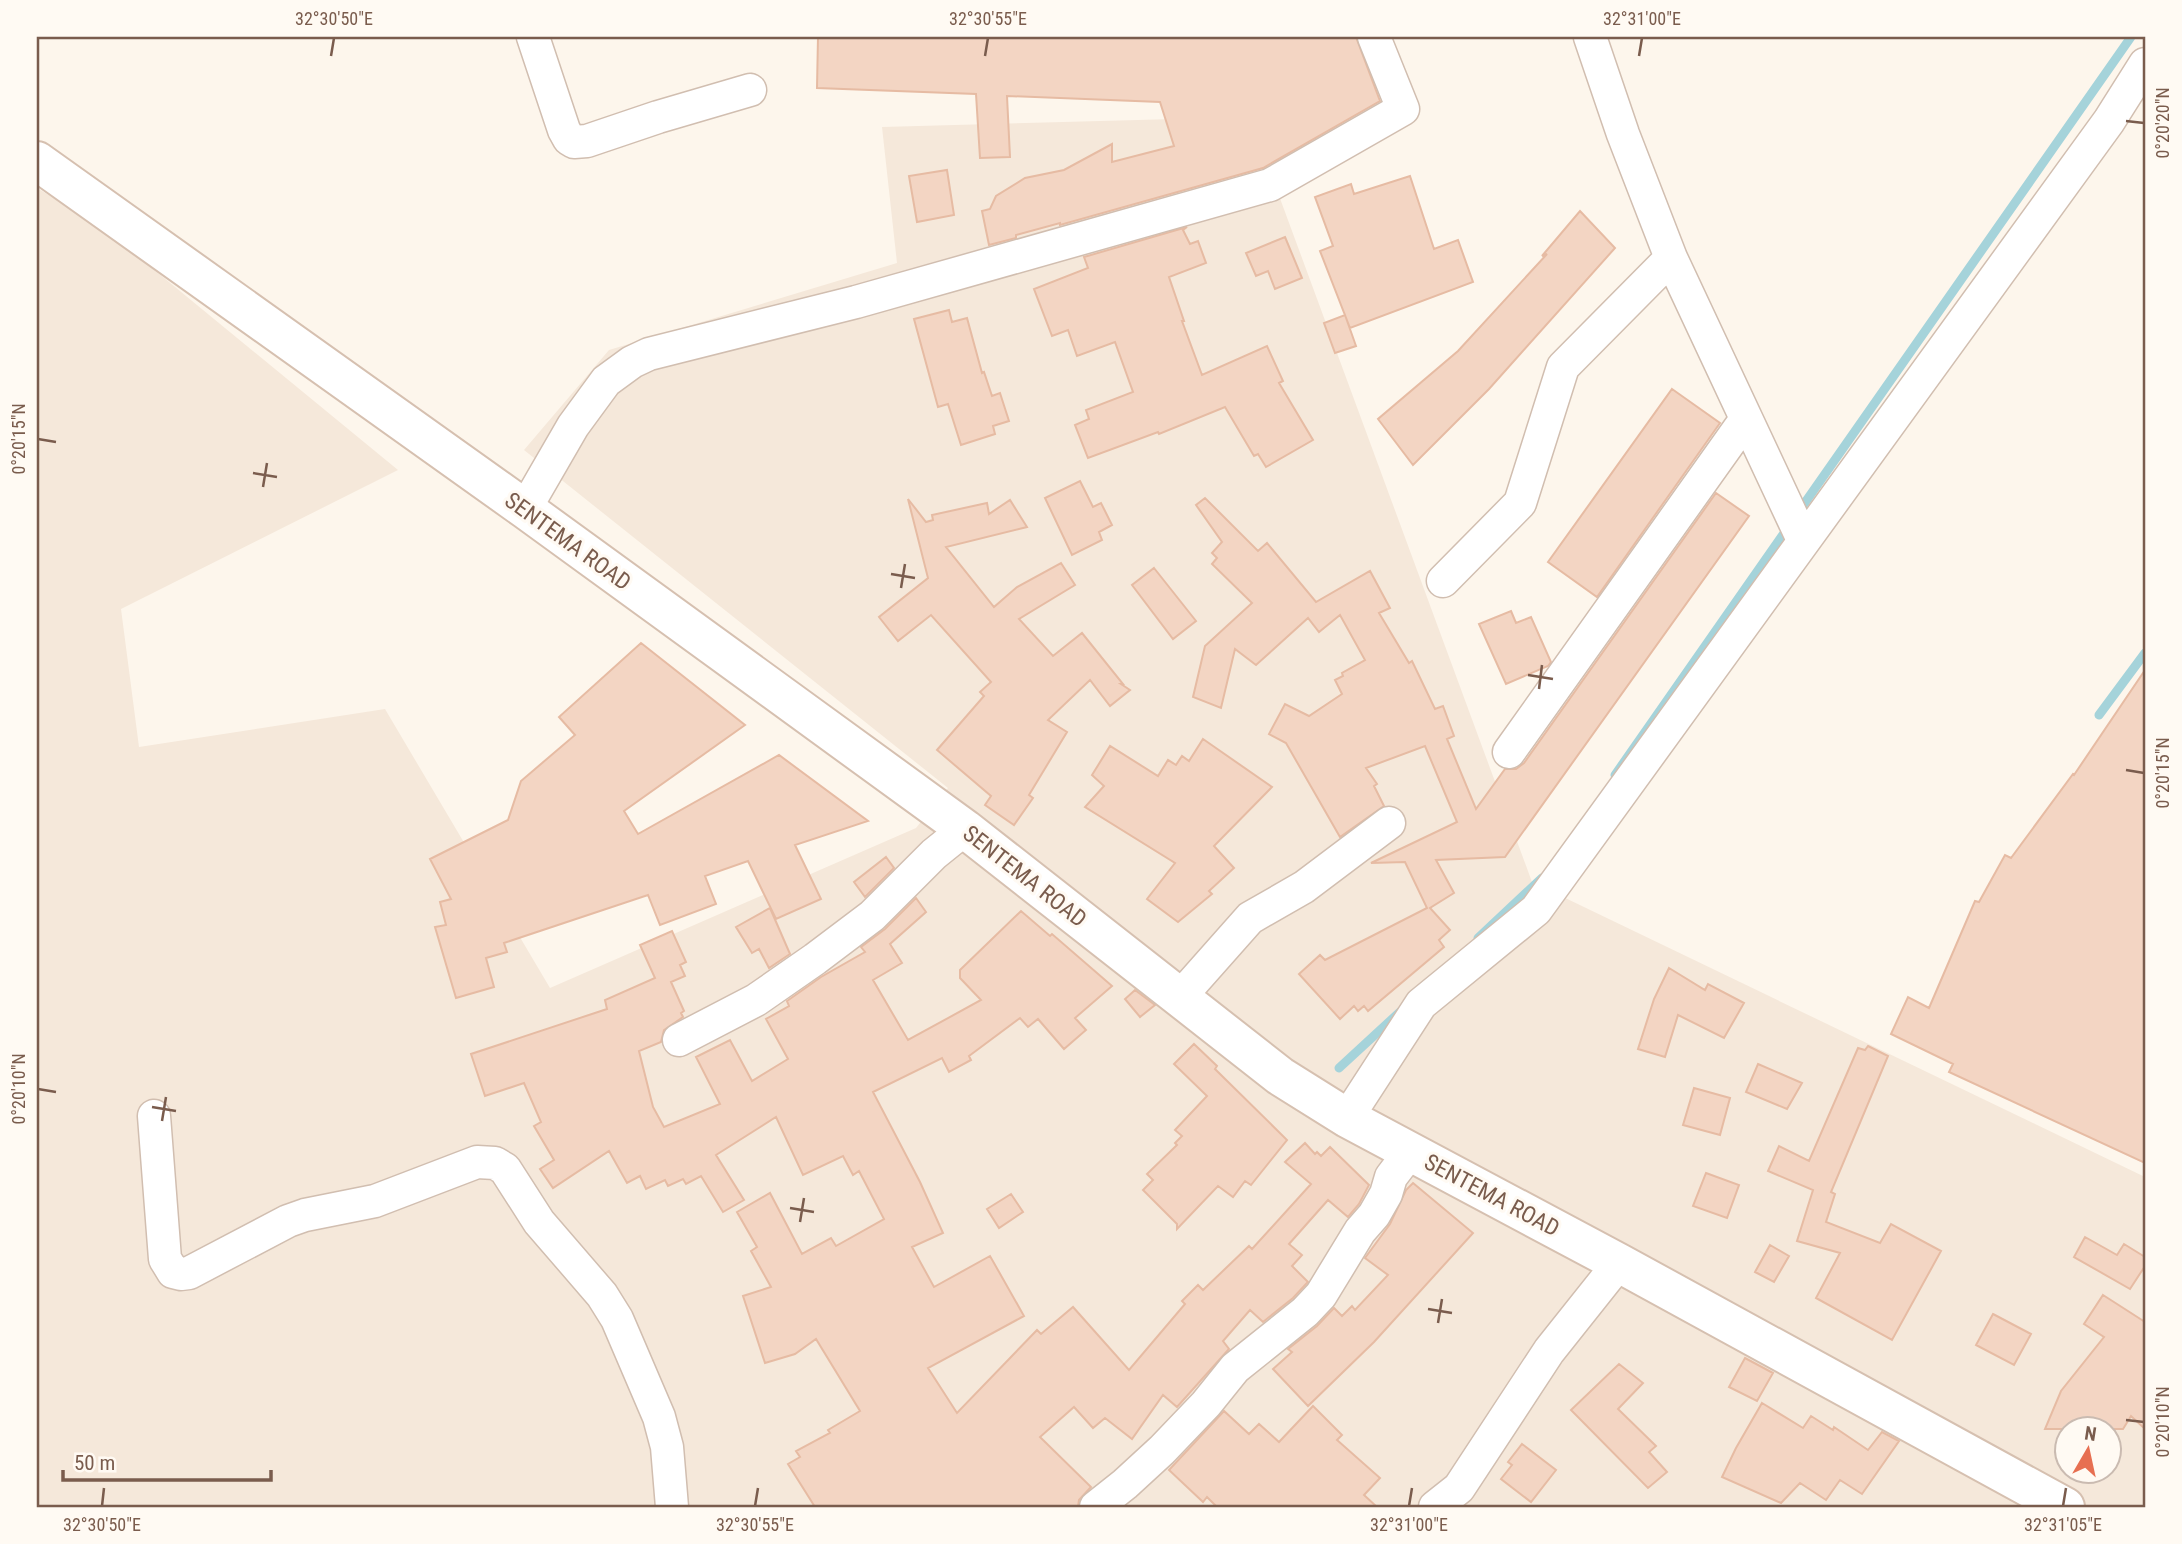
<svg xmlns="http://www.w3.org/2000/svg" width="2182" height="1544" font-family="'Roboto Condensed',sans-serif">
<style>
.residential{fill:#f5e8da;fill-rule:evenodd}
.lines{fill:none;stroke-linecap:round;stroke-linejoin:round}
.stream{stroke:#a5d3da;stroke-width:9}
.building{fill:#f3d5c3;stroke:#e6bba3;stroke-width:2}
.minor-casing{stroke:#d1beb0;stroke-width:35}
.secondary-casing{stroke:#d6c0b0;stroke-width:42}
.minor{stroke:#fff;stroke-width:32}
.secondary{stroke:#fff;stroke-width:38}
.ticks{fill:none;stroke:#7a5c4d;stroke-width:2.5}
.labels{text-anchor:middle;stroke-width:6;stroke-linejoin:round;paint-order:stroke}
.street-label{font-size:23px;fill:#7a5c4d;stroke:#fffaf3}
.neatline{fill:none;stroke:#7a5c4d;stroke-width:2.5}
.ticks-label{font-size:18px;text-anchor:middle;fill:#7a5c4d}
</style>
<rect width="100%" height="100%" fill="#fdf6ec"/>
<path class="residential" d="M1250,117l282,765 613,295v330h-2108v-1319l65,39 296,243 -277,139 18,138 246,-38 165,279 366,-160 32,-40 -424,-338 85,-100 288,-87 -15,-136zM2066,1428h42v42h-42z"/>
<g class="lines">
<path class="stream" d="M1797,514l334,-477
M2099,715l46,-62
M1615,775l174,-249
M1478,938l64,-60
M1339,1068l63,-58"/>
</g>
<path class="building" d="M818,37h538l24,64 -117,67 -203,57v-2l-44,12v3l-27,7 -7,-34 8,-2 6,-13 29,-18 39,-8 48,-26v18l62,-16 -14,-44 -153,-6 3,61 -30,1 -4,-64 -159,-6z
M947,170l7,45 -37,7 -8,-46z
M1410,176l24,73 24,-9 15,42 -123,46 -30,-77 13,-5 -18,-49 36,-13 3,10z
M1580,211l35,37 -126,141 -76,76 -35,-46 80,-68 89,-97 -5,2z
M1187,227l-4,3 7,14 8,-3 8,22 -37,14 15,44h-2l20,54 65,-29 16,35 -4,2 34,57 -47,27 -8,-13 -4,2 -29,-49 -66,27 -1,-2 -70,26 -13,-33 14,-6 -3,-9 47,-18 -18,-50 -38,14 -9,-26 -16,6 -18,-47 54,-21 -4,-11z
M1285,237l17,41 -27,11 -7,-18 -12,5 -10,-23z
M949,310l3,12 15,-4 15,55 2,-1 8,24 8,-3 9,28 -16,5 2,8 -34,11 -13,-41 -10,3 -24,-88z
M1345,315l11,31 -21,7 -11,-30z
M1672,389l48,34 -123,174 -49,-35z
M1080,481l13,26 8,-4 11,22 -13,7 3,8 -30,15 -27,-57z
M1716,493l33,23 -244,341 -69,3 18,33 -24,15 20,22 -11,10 5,7 -76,64 -4,-5 -6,5 -4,-5 -14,13 -41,-45 21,-19 5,5 102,-52 -22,-46 -34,1 86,-41 -32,-76 -59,22 11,16 -3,2 10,20 -44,31 -54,-94 -17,-9 16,-30 24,12 33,-22 -7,-14 8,-4 -1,-3 23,-13 -25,-45 -21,17 -11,-14 -52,47 -21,-16 -14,59 -28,-11 12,-51 47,-43 -40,-39 5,-6 -5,-5 10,-11 -26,-37 9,-7 53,53 9,-8 49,59 54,-31 20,37 -11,5 30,50 3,-2 23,48 8,-3 11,30 -7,3 29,70 29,-40h11l8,-6z
M908,499l18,23 7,-2 -1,-5 55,-12 2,11 21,-14 17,27 -81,20 48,60 23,-20 44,-24 14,22 -56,34 34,37 29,-23 41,51h-2l9,6 -20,16 -20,-26 -42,40 19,12 -38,63 4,3 -19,27 -29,-20 6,-9 -54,-46 47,-54 -4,-4 11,-10 -60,-67 -33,26 -19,-24 49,-39z
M1154,568l42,53 -23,18 -41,-54z
M1511,611l5,12 15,-6 20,45 -3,4 -42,18 -27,-60z
M641,643l104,82 -121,86 14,23 141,-79 89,66 -73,24 26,54 -45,20 -28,-58 -43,15 11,28 -56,21 -12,-30 -144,48 3,9 -21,6 8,29 -38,11 -21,-71 11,-2 -6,-23 11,-3 -21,-40 78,-39 13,-39 54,-46 -16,-18z
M2145,670v493l-196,-91 4,-8 -62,-30 17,-37 21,11 46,-107 4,1 26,-47 6,3 62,-84 1,1z
M1203,739l69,48 -58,59 20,22 -25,23 3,3 -34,28 -31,-23 28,-36 -90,-56 19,-21 -12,-11 18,-29 48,30 10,-16 8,5 6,-9 7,5z
M886,857l8,11 -29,29 -11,-15z
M916,898l10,14 -36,32 12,19 -29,17 35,60 73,-40 -21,-22v-8l61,-59 29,25 2,-2 60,52 -37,32 11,12 -22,19 -26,-30 -10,8 -8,-9 -51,38 2,4 -22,12 -7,-14 -69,34 47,90 23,51 -31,14 22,40 56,-31 34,60 -96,52 29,45 80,-83 4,4 32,-27 56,63 56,-66 -3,-3 16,-16 5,5 46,-44 3,3 59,-65 -26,-22 20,-19 10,11 2,-2 4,4 9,-9 39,38 -10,19 -11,13 -20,-17 -39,44 13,11 -10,11 16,16 -2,2 -13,14 -30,24 -13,-12 -27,31 6,8 -52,58 -14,-12 -31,44 -27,-21 -12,10 -19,-21 -34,30 51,50 -12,13 -1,7h-263l-27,-43 12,-7 -4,-6 34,-18 -2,-3 32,-19 -44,-72 -21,15 -30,9 -22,-67 28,-9 -20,-36 6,-4 -20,-35 33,-19 32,61 29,-16 5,8 48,-27 -25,-48 -6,4 -10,-19 -40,19 -27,-58 -60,38 28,45 -21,12 -22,-36 -15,8 -3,-5 -15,7 -3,-6 -19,9 -6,-13 -13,7 -18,-32 -56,37 -13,-19 14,-9 -20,-34 7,-4 -17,-39 -39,13 -14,-42 136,-45 -2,-9 50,-22 -15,-33 32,-14 14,31 -6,3 5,11 -14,6 13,29 -3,2 2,4 -19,13 -3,12 -22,9 14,56 11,20 56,-23 -24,-47 34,-17 22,41 36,-22 -22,-40 23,-13 -2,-5 34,-24 44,-25 -4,-5 24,-18z
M770,908l20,46 -21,14 -10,-19 -7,4 -16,-26z
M1669,968l36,22 3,-6 36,19 -20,35 -46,-23 -13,42 -27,-8 16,-50z
M1135,990l20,15 -15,12 -15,-18z
M1194,1044l23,22 -2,3 72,71 -36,45 -6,-4 -12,16 -15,-11 -41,43v-5l-34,-34 10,-10 -6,-6 30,-29 -2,-2 7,-7 -7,-6 32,-34 -33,-32z
M1868,1046l20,10 -57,136 4,2 -9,28 54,21 11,-19 50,27 -49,89 -76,-42 24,-45 -43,-12 16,-51 -45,-19 11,-25 30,15 49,-113 7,2z
M1758,1064l44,19 -15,26 -41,-17z
M1694,1088l36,10 -10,37 -37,-10z
M1706,1173l33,12 -12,33 -34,-12z
M1413,1183l60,50 -99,109 -66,64 -35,-37 19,-17 -4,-3 29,-23 17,-18 8,8 10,-10 3,4 33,-35 -23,-17 25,-34 16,-34z
M1011,1194l12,18 -24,16 -12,-19z
M2085,1237l32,18 7,-11 21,13v9l-15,23 -56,-32z
M1770,1245l19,11 -15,26 -19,-10z
M2103,1295l42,27v107l-14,-13 -8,13h-78l16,-38 43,-54 -20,-13z
M1993,1314l38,20 -17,31 -38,-20z
M1745,1358l28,15 -16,28 -28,-14z
M1619,1364l24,19 -25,26 38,37 -7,6 18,20 -19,16 -77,-78z
M1762,1403l41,25 8,-12 22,14 1,-3 34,23 14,-18 17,9 -37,53 -22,-14 -14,20 -26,-17 -19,20 -59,-26 14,-29z
M1313,1406l29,29 -5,5 43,38 -16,17 13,12h-160l-10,-10 -4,5 -34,-32 55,-59 25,23 10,-10 20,18z
M1522,1444l34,26 -25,32 -30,-23 11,-14 -4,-3z"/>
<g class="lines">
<defs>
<path id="minor" d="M533,37l31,93 5,9 5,3 13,-1 71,-24 92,-27
M1590,37l33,97 48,124 132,282
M525,509l48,-83 33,-45 26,-19 17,-8 207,-52 414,-117 133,-76 -29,-72
M1443,581l77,-78 43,-136 108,-109
M1509,752l237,-333
M1180,997l70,-79 54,-31 85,-64
M679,1040l77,-40 59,-41 57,-43 62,-62 31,-25
M154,1116l11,143 8,13 8,2 8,-1 99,-52 17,-6 70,-14 102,-39 18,1 10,6 34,53 63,73 15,24 42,98 8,30 5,60
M1347,1118l74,-114 115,-94 573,-789 36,-57
M1096,1507l29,-23 37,-34 44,-46 29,-36 70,-56 16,-17 39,-64 14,-16 12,-21 5,-17 19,-25
M1435,1507l24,-19 90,-137 70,-88"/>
<path id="secondary" d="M37,161l488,348 440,320 315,247 67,42 272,145 446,244"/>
</defs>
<use href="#minor" class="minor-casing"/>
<use href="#secondary" class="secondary-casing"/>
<use href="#minor" class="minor"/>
<use href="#secondary" class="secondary"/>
</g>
<path class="ticks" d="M331,56l3,-18M985,56l3,-18M1639,56l3,-18M2126,121l18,2M38,439l18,3M253,473l24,4M263,487l4,-24M891,574l24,4M901,588l4,-24M1528,675l25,4M1539,689l3,-24M2126,770l18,3M38,1089l18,3M152,1107l24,4M162,1121l4,-24M790,1208l24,4M800,1222l4,-24M1428,1309l24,4M1438,1323l4,-24M2126,1420l18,2M102,1506l2,-18M755,1506l3,-18M1409,1506l3,-18M2063,1506l3,-18"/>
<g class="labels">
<g class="street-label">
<text transform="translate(568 541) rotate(36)" y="8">SENTEMA ROAD</text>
<text transform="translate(1025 876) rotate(38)" y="8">SENTEMA ROAD</text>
<text transform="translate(1492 1195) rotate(28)" y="8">SENTEMA ROAD</text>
</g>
</g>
<rect width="2182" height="1544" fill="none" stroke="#fffaf3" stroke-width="77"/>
<g transform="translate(2088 1450) rotate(9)"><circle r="33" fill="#fffaf3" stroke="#cabbb1" stroke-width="2"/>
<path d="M0-5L12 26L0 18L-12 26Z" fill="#e76f51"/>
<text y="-10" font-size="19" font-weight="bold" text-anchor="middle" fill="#7a5c4d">N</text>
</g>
<path d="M63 1470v10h208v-10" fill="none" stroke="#7a5c4d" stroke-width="3.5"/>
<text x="74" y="1470" font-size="21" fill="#7a5c4d" stroke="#fffaf3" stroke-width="5" paint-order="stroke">50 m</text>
<rect x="38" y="38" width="2106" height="1468" class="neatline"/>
<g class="ticks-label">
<text x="334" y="25">32°30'50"E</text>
<text x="988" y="25">32°30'55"E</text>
<text x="1642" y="25">32°31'00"E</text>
<text transform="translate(2163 123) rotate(-90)" y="6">0°20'20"N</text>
<text transform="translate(19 439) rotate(-90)" y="6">0°20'15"N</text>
<text transform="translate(2163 773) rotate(-90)" y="6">0°20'15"N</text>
<text transform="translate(19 1089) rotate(-90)" y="6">0°20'10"N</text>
<text transform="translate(2163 1422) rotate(-90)" y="6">0°20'10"N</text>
<text x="102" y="1531">32°30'50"E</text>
<text x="755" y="1531">32°30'55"E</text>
<text x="1409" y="1531">32°31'00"E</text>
<text x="2063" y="1531">32°31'05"E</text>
</g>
</svg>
